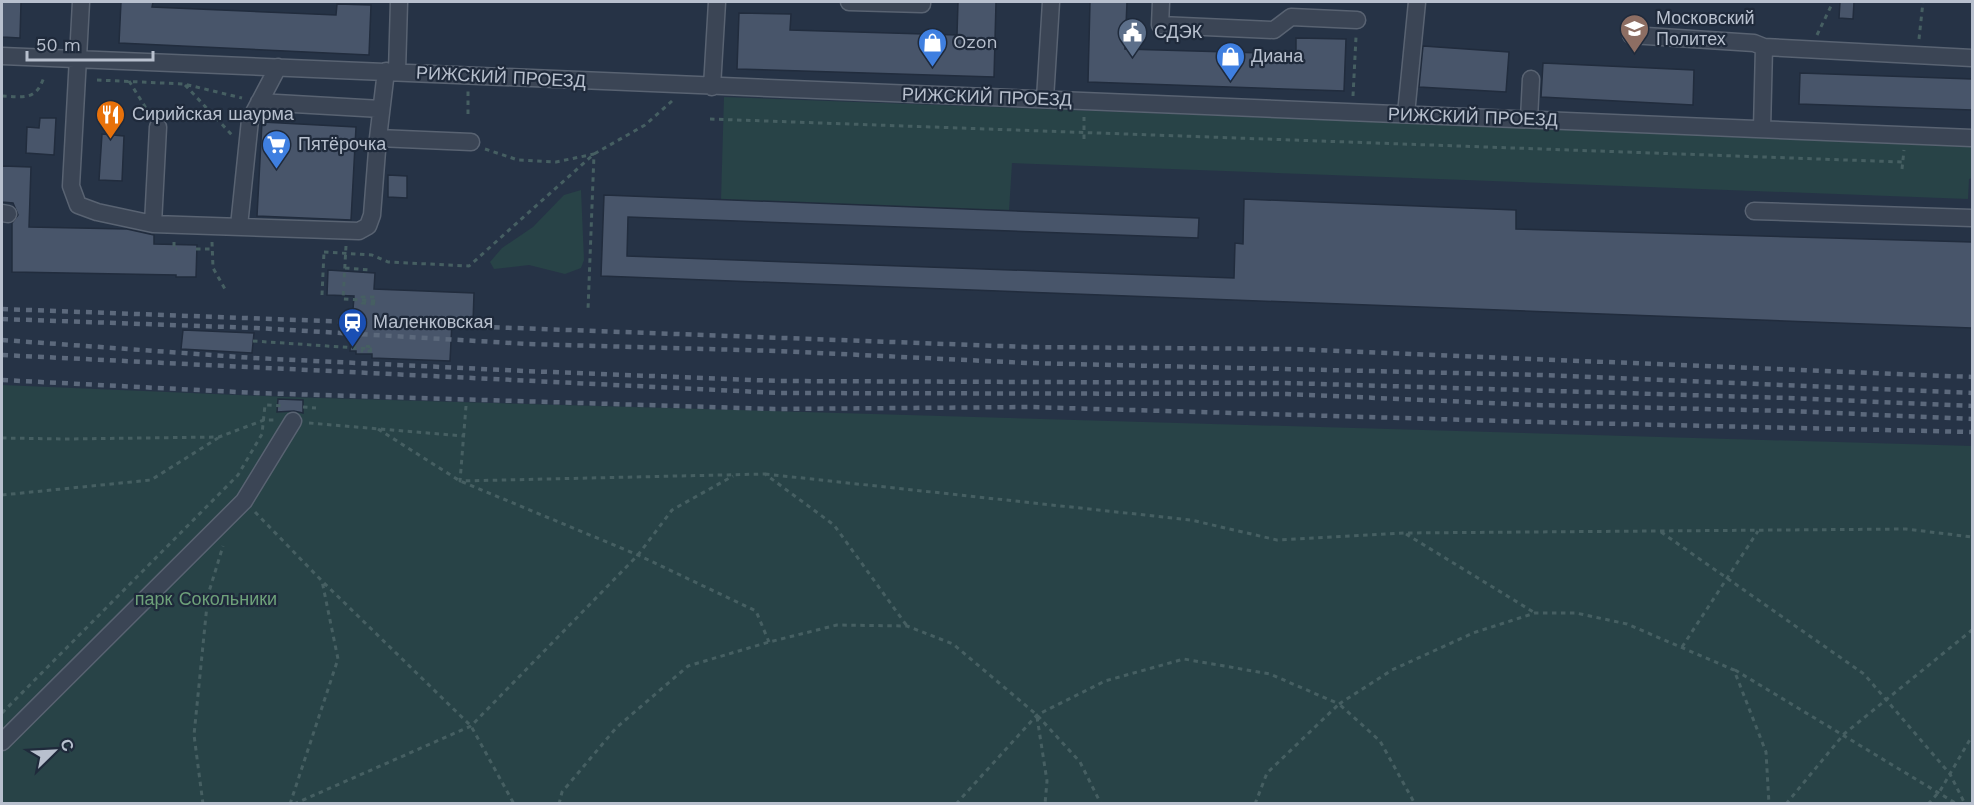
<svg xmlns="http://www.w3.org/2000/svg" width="1974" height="805" font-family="'Work Sans',sans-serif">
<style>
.green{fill:#284347}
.building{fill:#48556a;stroke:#212c3d;stroke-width:1.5}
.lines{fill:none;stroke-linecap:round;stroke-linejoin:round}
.minor-casing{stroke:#596372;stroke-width:19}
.path{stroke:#465f62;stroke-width:3;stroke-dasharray:4.5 4.5;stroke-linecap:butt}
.minor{stroke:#3b4555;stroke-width:16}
.rail{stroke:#5c697c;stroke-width:4.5;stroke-dasharray:6 6;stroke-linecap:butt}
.labels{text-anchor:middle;stroke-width:4.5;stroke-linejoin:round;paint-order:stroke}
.poi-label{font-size:18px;fill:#b8c0ce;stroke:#1f2a3b;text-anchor:start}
.street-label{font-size:18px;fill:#b8c0ce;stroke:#1f2a3b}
.park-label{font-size:18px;fill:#6ea17a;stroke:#1f2a3b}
</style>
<rect width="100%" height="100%" fill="#263346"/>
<path class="green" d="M724,97l1248,47v34l-3,1 -1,20 -956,-36 -3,48 -288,-11z
M581,190l3,70 -3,8 -16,6 -36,-9 -35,4 -4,-7 12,-14 31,-21 31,-32z
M2,385l285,12 1685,49v357h-1970z"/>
<path class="building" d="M2,2h19l-1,36 -18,-1z
M121,2h32l-1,5 184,8 1,-11 34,1 -2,50 -250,-12z
M958,2h38l-2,75 -257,-8 2,-56 52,1 -1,16 167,5z
M1090,2h37l-2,47 171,5v-16l50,1 -2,52 -256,-9z
M1840,2h14l-1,17 -14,-1z
M1423,46l86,6 -3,40 -87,-5z
M1543,63l151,7 -1,35 -152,-8z
M1800,73l172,6v31l-173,-6z
M40,118h16l-2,37 -28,-2 1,-26 12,1z
M262,122l94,5 -5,93 -94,-4z
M102,134l22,2 -2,45 -23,-1z
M2,166l29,1 -2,60 98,2 27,6v9l43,1 -1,32h-20v-2l-164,-3v-49l6,-8 -5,-12 -11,-1z
M388,175l19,1v22l-19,-1z
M604,195l595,23 -1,20 -570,-21 -1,39 607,22 1,-35 8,1 1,-45 272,11v19l456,13v86l-1371,-52z
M328,270l47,3 -1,16 100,4 -1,30 -21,-1 -2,39 -78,-3v-4h-16v-3h-6l4,-55 -27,-1z
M183,330l71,3 -2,20 -71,-4z
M278,399l25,1v13l-9,-2 -17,1z"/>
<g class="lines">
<defs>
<path id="minor" d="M81,2l-10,184 7,19 19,7 56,12 206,7 9,-5 4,-11 6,-77 8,-67
M849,2l73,2v-2
M1161,2l-1,23 114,5 17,-13 66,3
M1631,35l123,8 10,4 208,11
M2,56l1970,82
M397,72l2,-70
M712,87l5,-85
M1045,99l6,-97
M259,102l122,7
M1406,114l11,-112
M1529,119l2,-40
M1762,129l2,-82
M378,138l93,4
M1754,211l218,7
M2,213l6,1
M153,224l5,-97
M239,226l11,-106 28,-53
M2,742l242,-241 49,-80"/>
</defs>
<use href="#minor" class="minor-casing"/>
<path class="path" d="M1817,35l16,-33
M1919,39l4,-37
M97,80l87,4 58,14
M129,81l20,32
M185,85l47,50
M2,96c22,1 34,5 42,-19
M1353,96l3,-59
M468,114v-23
M710,119l1192,43
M1084,139v-22
M485,149l33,11 38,2 38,-8 -6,156
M1902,169l2,-19
M174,242v7h3
M212,242l1,26 12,21
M346,246l-3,53 33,2
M196,249h16
M324,252l48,3 16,7 81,4 125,-112 51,-29 27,-24
M345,268l26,2
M322,295l2,-43
M375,304l-13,-1v-6h14
M253,341l119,8
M372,351h-10l1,-5 9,1
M466,406l-6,75 305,-7 69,51 73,101
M303,407l13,1
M309,423l155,13
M378,429l82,52 178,74 118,56 13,31
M2,438l64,1 153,-2 45,-17h12
M765,474l426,46 86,20 127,-7 502,-4 66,8
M2,495l149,-15 67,-42
M255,512l67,69 149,145 43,78
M1661,532l203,142 86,100 15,30
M1406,534l129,79
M1682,647l76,-116
M1735,670l222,134
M2,713l236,-238 24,-41 3,-29 20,1
M1037,717l10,64 -2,23
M203,804l-9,-69 14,-140 15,-49
M290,804l48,-145 -16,-78
M294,804l177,-78 167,-171 34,-45 61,-34
M559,804l3,-12 54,-64 72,-62 81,-24 68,-17 70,1 46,18 84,71 43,47 21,42
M956,804l81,-89 68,-34 79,-22 86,15 69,30 53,-34 81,-37 62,-20h41l51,11 107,46 32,82 3,52
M1255,804l12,-31 72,-69 41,37 35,63
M1786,804l58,-70 128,-104
M1928,804l12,-13 32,-55"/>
<use href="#minor" class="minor"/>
<path class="rail" d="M2,309l1025,38 262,2 683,28
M2,319l254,9 272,16 250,7 250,12 513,12 431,18
M2,340l251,18 272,13 254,10 507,2 503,15 183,8
M2,355l777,38 508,1 249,11 253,6 183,8
M2,380l255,13 518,16 255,-2 506,15 436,10"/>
</g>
<defs>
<symbol id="university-pin" viewBox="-11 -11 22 30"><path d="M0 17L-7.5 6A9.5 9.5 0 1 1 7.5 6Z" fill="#8d6e63" stroke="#1f2a3b"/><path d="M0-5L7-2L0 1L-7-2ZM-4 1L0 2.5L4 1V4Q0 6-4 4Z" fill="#fff"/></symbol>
<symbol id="civic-pin" viewBox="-11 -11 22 30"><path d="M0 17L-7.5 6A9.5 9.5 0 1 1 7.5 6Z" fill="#5c6f8a" stroke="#1f2a3b"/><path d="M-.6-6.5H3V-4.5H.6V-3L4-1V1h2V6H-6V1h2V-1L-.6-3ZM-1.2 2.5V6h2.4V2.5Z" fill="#fff"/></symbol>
<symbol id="shop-pin" viewBox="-11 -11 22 30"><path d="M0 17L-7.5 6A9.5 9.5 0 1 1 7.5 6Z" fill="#3f7fe0" stroke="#1f2a3b"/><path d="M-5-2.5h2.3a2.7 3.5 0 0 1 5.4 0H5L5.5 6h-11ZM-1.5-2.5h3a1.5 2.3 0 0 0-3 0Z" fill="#fff"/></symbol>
<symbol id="restaurant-pin" viewBox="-11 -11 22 30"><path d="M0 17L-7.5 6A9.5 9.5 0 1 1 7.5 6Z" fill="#e8710a" stroke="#1f2a3b"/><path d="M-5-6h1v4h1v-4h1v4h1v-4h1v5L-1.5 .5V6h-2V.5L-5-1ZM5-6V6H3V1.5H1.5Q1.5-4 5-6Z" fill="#fff"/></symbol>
<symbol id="supermarket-pin" viewBox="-11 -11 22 30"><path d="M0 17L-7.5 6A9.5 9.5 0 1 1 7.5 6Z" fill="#3f7fe0" stroke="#1f2a3b"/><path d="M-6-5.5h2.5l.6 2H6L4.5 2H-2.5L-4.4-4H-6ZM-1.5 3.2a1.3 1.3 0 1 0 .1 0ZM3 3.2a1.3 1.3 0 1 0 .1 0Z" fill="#fff"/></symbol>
<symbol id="station-pin" viewBox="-11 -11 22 30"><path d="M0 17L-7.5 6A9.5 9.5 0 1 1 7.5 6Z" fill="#1a4fb4" stroke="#1f2a3b"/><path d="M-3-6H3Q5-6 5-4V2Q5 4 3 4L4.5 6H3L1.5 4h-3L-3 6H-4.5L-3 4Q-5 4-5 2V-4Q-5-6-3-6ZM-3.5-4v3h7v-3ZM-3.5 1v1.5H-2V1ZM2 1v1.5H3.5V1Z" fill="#fff"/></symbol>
</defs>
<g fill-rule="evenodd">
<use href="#university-pin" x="1618" y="12" width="33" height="45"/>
<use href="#civic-pin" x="1116" y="16" width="33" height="45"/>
<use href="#shop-pin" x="916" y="26" width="33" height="45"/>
<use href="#shop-pin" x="1214" y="40" width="33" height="45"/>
<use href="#restaurant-pin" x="94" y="98" width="33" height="45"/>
<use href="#supermarket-pin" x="260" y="128" width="33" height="45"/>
<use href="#station-pin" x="336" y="306" width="33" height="45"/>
</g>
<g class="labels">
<g class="poi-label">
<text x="1656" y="24">Московский<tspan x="1656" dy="21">Политех</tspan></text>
<text x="1154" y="38">СДЭК</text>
<text x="953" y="48">Ozon</text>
<text x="1251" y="62">Диана</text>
<text x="132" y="120">Сирийская шаурма</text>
<text x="298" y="150">Пятёрочка</text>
<text x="373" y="328">Маленковская</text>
</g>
<g class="street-label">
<text transform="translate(501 77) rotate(3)" y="6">РИЖСКИЙ ПРОЕЗД</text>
<text transform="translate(987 97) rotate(2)" y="6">РИЖСКИЙ ПРОЕЗД</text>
<text transform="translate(1473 117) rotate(2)" y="6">РИЖСКИЙ ПРОЕЗД</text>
</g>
<g class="park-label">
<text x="206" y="605">парк Сокольники</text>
</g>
</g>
<rect width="1974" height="805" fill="none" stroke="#b8c0ce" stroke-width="6"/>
<g transform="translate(54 751) rotate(66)" stroke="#1f2a3b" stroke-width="4.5" paint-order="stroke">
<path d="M0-4.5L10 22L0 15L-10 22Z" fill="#b8c0ce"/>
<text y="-9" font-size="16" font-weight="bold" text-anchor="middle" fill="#b8c0ce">С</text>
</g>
<path d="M27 51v9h126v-9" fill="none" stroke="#b8c0ce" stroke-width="3"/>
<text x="36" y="51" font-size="18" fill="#b8c0ce" stroke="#1f2a3b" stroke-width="4.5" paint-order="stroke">50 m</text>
</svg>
